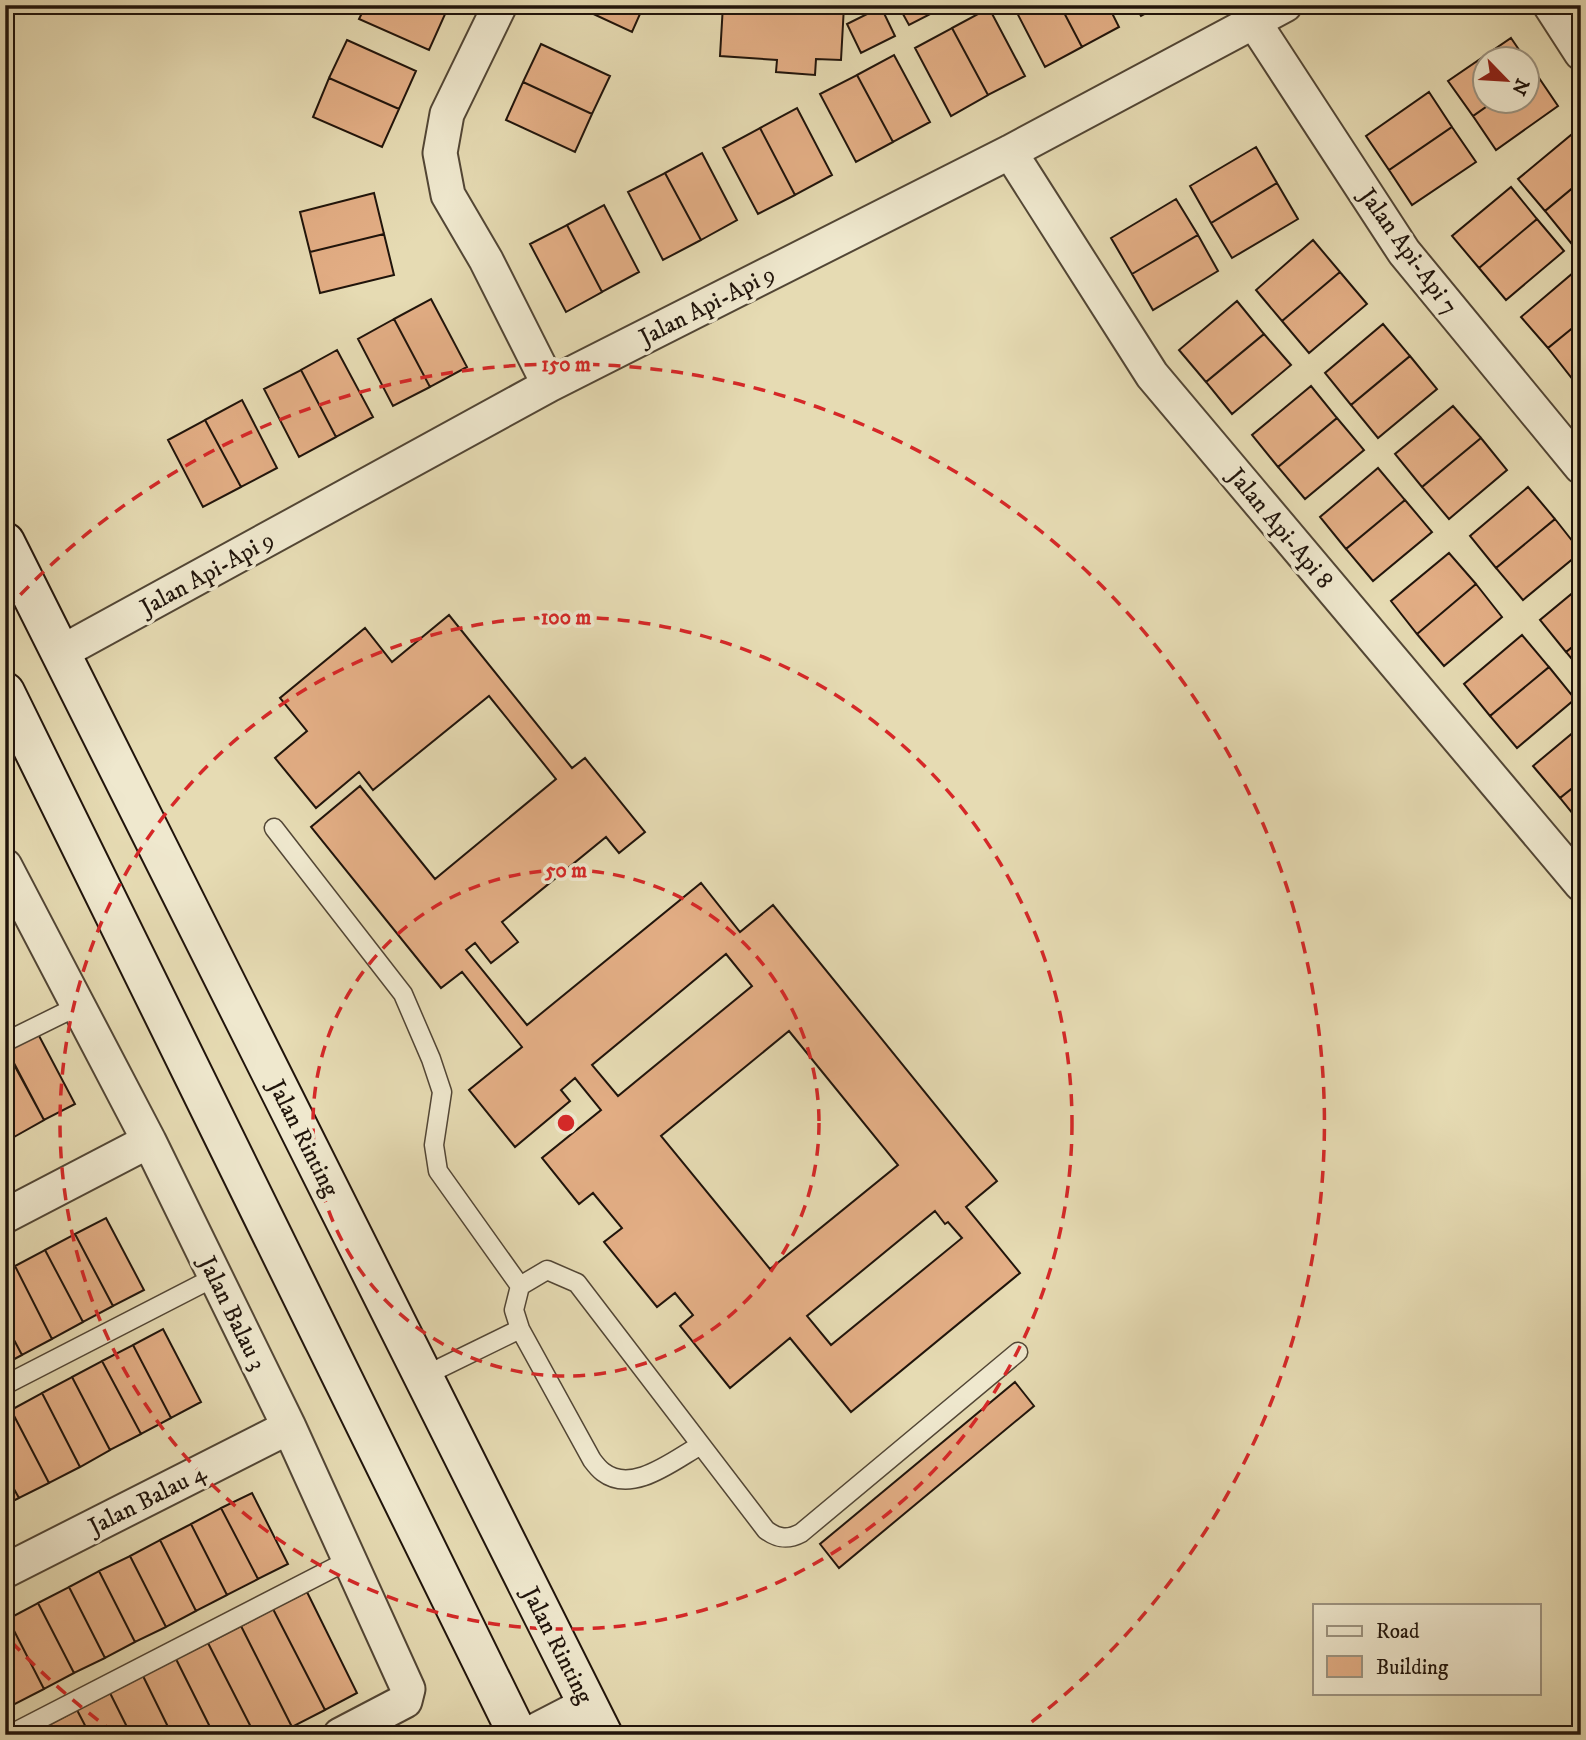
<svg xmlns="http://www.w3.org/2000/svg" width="1586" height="1740" font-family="'IM FELL DW Pica',serif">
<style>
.building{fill:#e3ae85;stroke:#20140b;stroke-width:2;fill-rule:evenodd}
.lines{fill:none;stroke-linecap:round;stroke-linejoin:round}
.lane-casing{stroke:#524635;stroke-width:21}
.street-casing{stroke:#524635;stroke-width:37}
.secondary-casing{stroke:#20140b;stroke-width:42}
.lane{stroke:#efe8ce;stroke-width:18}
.street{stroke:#efe8ce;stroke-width:33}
.secondary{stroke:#efe8ce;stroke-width:38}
.ring{fill:none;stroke:#d62828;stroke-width:3.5;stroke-dasharray:12 9}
.labels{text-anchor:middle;stroke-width:7;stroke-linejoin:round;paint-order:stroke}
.street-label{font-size:24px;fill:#20140b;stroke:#efe8ce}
.centre{fill:#d62828;stroke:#efe8ce;stroke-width:3.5}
.ring-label{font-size:21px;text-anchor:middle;font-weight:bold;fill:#d62828;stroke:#efe8ce;stroke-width:7;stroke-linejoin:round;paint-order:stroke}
</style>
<rect width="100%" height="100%" fill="#e6dbb3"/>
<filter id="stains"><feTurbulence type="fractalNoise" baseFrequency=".00286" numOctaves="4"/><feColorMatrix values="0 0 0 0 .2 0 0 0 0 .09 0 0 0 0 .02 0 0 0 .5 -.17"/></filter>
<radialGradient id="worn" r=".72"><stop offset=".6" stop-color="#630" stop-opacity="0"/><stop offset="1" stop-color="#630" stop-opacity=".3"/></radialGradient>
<path class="building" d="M366,5h66l14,7 -17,38 -70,-31z
M432,5h17l-3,7z
M574,5h70l-12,27z
M723,5l121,1 -3,54 -25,-1 -1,16 -39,-3 1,-12 -57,-4z
M898,5h47l1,1 -37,19z
M1013,5h47l22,42 -37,20z
M1060,5h48l11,22 -37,20z
M1135,5h26l-20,11z
M881,7l14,29 -34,17 -14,-29z
M989,8l36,68 -37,19 -36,-67z
M952,28l36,67 -37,21 -36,-68z
M1511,38l15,22h-42v42h9l-20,14 -25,-35z
M347,40l69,31 -17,38 -70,-31z
M541,44l69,32 -18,38 -69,-32z
M894,55l36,67 -37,20 -36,-67z
M1526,60l9,12 -9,6z
M1535,72l23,34 -62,44 -23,-34 20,-14h33v-24z
M857,75l36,67 -37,20 -36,-68z
M329,78l70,31 -17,38 -69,-30z
M523,82l69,32 -17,38 -69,-32z
M1429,92l23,35 -63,43 -23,-34z
M797,108l35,67 -37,20 -35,-67z
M1452,127l24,35 -64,43 -23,-35z
M760,128l35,67 -37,19 -35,-66z
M1577,130l4,5v46l-36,30 -27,-32z
M1256,147l21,36 -66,40 -21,-37z
M702,153l35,67 -36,20 -36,-67z
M665,173l36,67 -38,20 -35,-68z
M1581,181v54l-10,8 -26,-32z
M1277,183l21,36 -66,39 -21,-35z
M1511,187l26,32 -58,49 -27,-32z
M374,193l10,41 -74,18 -10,-40z
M1176,199l22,36 -66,39 -21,-36z
M604,205l35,67 -37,20 -35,-67z
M1537,219l27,32 -58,49 -27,-32z
M567,225l35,67 -36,20 -36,-68z
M384,234l10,41 -74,18 -10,-41z
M1198,235l20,36 -65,39 -21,-36z
M1313,240l27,32 -58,49 -26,-31z
M1580,267l1,54 -33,27 -27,-31z
M1340,272l27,32 -58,49 -27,-32z
M431,299l36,68 -37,20 -36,-68z
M1237,301l27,33 -58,48 -27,-32z
M394,319l36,68 -37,19 -35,-67z
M1581,321v54l-7,6 -26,-33z
M1383,324l27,32 -59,49 -26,-32z
M1264,334l27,31 -59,49 -26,-32z
M337,350l36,67 -37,20 -35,-67z
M1410,356l27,33 -59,49 -27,-33z
M301,370l35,67 -37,20 -35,-68z
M1311,386l26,32 -59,49 -26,-32z
M242,400l35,68 -36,19 -36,-67z
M1453,406l28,32 -59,49 -27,-33z
M1337,418l27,32 -59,49 -27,-32z
M205,420l36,67 -38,20 -35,-67z
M1481,438l26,32 -58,49 -27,-32z
M1378,468l27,32 -59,49 -26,-32z
M1528,487l27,32 -59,49 -26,-32z
M1405,500l27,32 -59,49 -27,-32z
M1555,519l26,33 -58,48 -27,-32z
M1449,553l27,31 -59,50 -26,-33z
M1476,584l26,33 -58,49 -27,-32z
M1581,586v54l-15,12 -26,-32z
M449,615l123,153 13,-10 60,74 -26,21 -13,-16 -104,85 16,20 -27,21 -16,-20 -9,7 61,75 174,-142 39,49 33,-27 224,276 -31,26 54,66 -169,139 -61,-74 -60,50 -50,-62 13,-11 -18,-22 -18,14 -53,-65 18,-14 -29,-35 -14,11 -37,-46 59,-48 -26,-32 -14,12 9,11 -55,46 -46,-57 53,-43 -60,-75 -21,16 -130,-161 49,-41 75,93 121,-100 -67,-83 -116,94 -14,-18 -43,36 -41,-50 32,-27 -27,-33 85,-70 27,34zM726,954l26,32 -134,110 -26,-31zM789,1031l109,134 -128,104 -109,-133zM935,1211l10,13 3,-2 14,16 -131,107 -24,-29z
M1522,635l27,32 -59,49 -26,-32z
M1581,640v30l-15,-18z
M1549,667l26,32 -58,49 -27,-32z
M1581,726v55l-21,17 -27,-32z
M1581,781v43l-21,-26z
M5,980l6,12 -6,3z
M37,1032l38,72 -31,16 -38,-72z
M5,1048l39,72 -30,17 -9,-16z
M5,1121l9,16 -9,4z
M106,1218l38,72 -31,16 -38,-72z
M75,1234l38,72 -30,16 -38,-72z
M45,1250l38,72 -31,17 -37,-73z
M15,1266l37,73 -30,16 -17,-32v-52z
M5,1323l17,32 -17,9z
M163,1329l38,73 -30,16 -38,-73z
M133,1345l38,73 -30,16 -39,-73z
M102,1361l39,73 -31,16 -38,-73z
M72,1377l38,73 -30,17 -38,-74z
M1015,1382l19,24 -195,162 -19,-24z
M42,1393l38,74 -31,16 -38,-73z
M11,1410l38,73 -30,15 -14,-25v-60z
M5,1473l14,25 -14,7z
M252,1493l36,71 -30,15 -37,-71z
M221,1508l37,71 -31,16 -36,-71z
M191,1524l36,71 -31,16 -36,-71z
M160,1540l36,71 -30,16 -36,-71z
M130,1556l36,71 -31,15 -36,-71z
M99,1571l36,71 -30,16 -36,-71z
M69,1587l36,71 -31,15 -36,-70z
M307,1592l50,101 -32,17 -52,-101z
M38,1603l36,70 -30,16 -36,-70z
M273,1609l52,101 -33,17 -51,-101z
M8,1619l36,70 -31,16 -8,-15v-70z
M241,1626l51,101 -16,8h-21l-47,-92z
M208,1643l47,92h-41l-38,-76z
M176,1659l38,76h-42l-29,-59z
M143,1676l29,59h-41l-21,-42z
M5,1690l8,15 -8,4z
M110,1693l21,42h-41l-13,-25z
M77,1710l13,25h-41l-4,-8z
M45,1727l4,8h-19z"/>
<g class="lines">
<defs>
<path id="lane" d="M274,828l129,166 28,65 11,33 -8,53 4,26 82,115
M5,1042l73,-36
M520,1329l72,131c3,4 7,9 11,12 30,23 72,-13 98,-27
M424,1376l96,-47 -6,-19 6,-24 27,-16 30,13 189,247c12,9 22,10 35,3l217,-181
M5,1385l210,-108
M9,1735l340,-175"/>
<path id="street" d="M500,5l-53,109 -7,39 8,42 38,65 63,125
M1550,5l31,48
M1254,22l150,230 177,215
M1010,152l142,223 429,509
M60,653l489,-268 461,-233 275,-147
M5,866l144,275 140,286 119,262 -3,12 -65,34
M5,1216l144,-75
M5,1571l284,-144
M527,1735l60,-31"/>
<path id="secondary" d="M5,542l598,1193
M5,692l513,1043"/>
</defs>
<use href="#lane" class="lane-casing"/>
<use href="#street" class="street-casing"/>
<use href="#secondary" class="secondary-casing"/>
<use href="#lane" class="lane"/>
<use href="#street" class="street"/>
<use href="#secondary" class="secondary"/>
</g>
<g class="ring">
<circle cx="566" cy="1123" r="253"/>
<circle cx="566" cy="1123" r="506"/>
<path d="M115 1733A759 759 0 0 1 6 1636M6 610A759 759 0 1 1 1017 1733"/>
</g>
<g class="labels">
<g class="street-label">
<text transform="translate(1409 251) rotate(54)" y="8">Jalan Api-Api 7</text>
<text transform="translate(707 305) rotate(-27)" y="8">Jalan Api-Api 9</text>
<text transform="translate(1281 528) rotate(50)" y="8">Jalan Api-Api 8</text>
<text transform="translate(207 573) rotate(-29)" y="8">Jalan Api-Api 9</text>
<text transform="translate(304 1138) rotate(63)" y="8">Jalan Rinting</text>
<text transform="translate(233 1313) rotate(64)" y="8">Jalan Balau 3</text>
<text transform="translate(147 1499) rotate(-27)" y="8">Jalan Balau 4</text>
<text transform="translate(558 1645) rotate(63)" y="8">Jalan Rinting</text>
</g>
</g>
<circle cx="566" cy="1123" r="10" class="centre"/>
<g class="ring-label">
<text x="566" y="371">150 m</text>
<text x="566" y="624">100 m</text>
<text x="566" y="877">50 m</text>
</g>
<rect width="1586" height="1740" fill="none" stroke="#e6dbb3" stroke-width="28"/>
<rect x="7" y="7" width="1572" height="1726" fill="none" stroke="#20140b" stroke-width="3.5"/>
<rect x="14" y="14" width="1558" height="1712" fill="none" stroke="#20140b" stroke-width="2"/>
<rect x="1313" y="1604" width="228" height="91" fill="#efe8ce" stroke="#9c9380" stroke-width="2"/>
<rect x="1327" y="1626" width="35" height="10" fill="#efe8ce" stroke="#9c9380" stroke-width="2"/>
<text x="1376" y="1638" font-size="21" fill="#20140b">Road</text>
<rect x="1327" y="1656" width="35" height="21" fill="#e3ae85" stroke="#9c9380" stroke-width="2"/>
<text x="1376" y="1674" font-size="21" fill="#20140b">Building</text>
<g transform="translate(1506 80) rotate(115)"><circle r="33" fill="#efe8ce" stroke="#9c9380" stroke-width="2"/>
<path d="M0-5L12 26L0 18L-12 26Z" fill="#8f2418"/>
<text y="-10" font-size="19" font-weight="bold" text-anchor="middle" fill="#20140b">N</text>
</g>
<rect width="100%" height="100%" filter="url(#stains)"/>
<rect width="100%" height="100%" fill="url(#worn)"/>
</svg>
